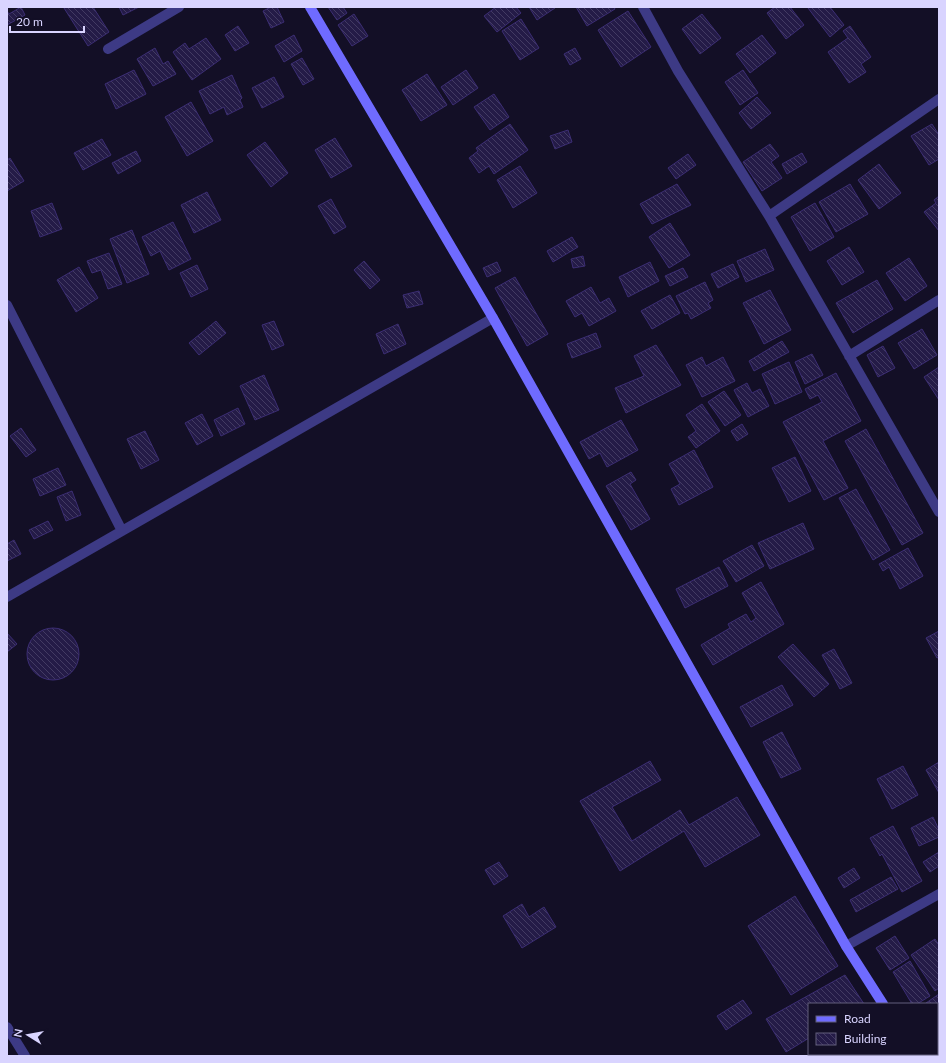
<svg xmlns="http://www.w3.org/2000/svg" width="946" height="1063" font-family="Lato,sans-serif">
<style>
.building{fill:url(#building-back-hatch);stroke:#3b2d73}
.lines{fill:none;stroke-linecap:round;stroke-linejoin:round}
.street{stroke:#3d3a85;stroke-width:10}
.secondary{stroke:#6f6bff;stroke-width:10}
</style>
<defs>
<pattern id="building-back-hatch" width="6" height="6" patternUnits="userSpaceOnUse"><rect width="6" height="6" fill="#241b47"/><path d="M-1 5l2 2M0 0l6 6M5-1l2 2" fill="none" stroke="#433b63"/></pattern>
</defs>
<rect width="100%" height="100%" fill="#130f26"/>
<path class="building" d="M21,7l4,8 -18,10v-14l2,3z
M65,7h28l16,25 -21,14 -24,-38z
M119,7h20l-16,8z
M271,7h6l7,15 -13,6 -8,-17z
M328,7h15l4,6 -10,7z
M496,7h20l5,6 -24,19 -13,-16z
M529,7h25l1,1 -18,12z
M576,7h38l1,2 -28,17z
M775,7h15l14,18 -18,14 -19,-26z
M810,7h20l14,18 -14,12 -22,-29z
M628,11l23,36 -30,20 -23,-37z
M354,14l14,22 -16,10 -14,-21z
M702,14l19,24 -21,16 -18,-25z
M521,19l18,29 -19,12 -18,-29z
M238,26l11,17 -14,8 -10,-16z
M850,26l21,31 -10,7 5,8 -17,11 -21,-31 20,-14 -5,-7z
M294,35l8,16 -18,11 -9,-16z
M762,35l14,18 -26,20 -14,-19z
M206,38l15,21 -29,21 -19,-28 12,-9 4,6z
M155,48l8,16 5,-3 8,13 -23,12 -16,-27z
M575,48l6,11 -11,6 -6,-11z
M302,58l12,21 -11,6 -12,-21z
M134,70l12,24 -30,15 -11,-25z
M466,70l12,18 -25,17 -12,-18z
M743,70l15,23 -18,12 -15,-23z
M427,74l20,31 -26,16 -19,-31z
M232,75l10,23 -2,2 3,7 -16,8 -3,-8 -14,7 -11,-23z
M274,77l10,20 -22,11 -10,-20z
M494,94l15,23 -19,13 -16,-23z
M757,97l14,16 -20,16 -12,-16z
M191,102l22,39 -26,15 -22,-39z
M510,124l18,26 -34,24 -5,-8 -10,7 -10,-15 9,-7 -2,-3z
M932,124l7,11v24l-10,6 -18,-29z
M568,130l4,12 -17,7 -5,-13z
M335,138l17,28 -21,12 -16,-28z
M102,139l9,16 -28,15 -9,-17z
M265,142l23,31 -17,14 -24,-32z
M770,144l9,12 -8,6 11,16 -20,13 -19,-29z
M136,151l5,10 -23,13 -6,-11z
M802,153l5,9 -20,12 -5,-10z
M688,154l8,11 -20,14 -8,-11z
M10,158l14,23 -17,10v-31z
M879,164l22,29 -22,16 -21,-29z
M520,166l17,27 -24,15 -16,-28z
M677,184l14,21 -39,19 -12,-20z
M850,184l18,30 -32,18 -17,-30z
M207,192l14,28 -27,13 -13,-28z
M939,196v35l-15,-19 12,-9 -2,-3z
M331,199l15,28 -12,7 -16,-28z
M52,203l10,26 -22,8 -9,-26z
M815,203l19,34 -24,14 -19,-34z
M173,222l18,37 -22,11 -9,-19 -9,5 -9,-19z
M670,223l20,32 -21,13 -20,-31z
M132,230l17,44 -22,9 -17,-44z
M572,237l6,10 -25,15 -6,-11z
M849,247l15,25 -22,13 -15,-24z
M765,249l9,21 -28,12 -9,-21z
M109,253l13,31 -14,5 -7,-19 -9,3 -5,-12z
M583,256l2,10 -12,2 -2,-9z
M909,258l18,28 -22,15 -19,-28z
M364,261l16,19 -10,9 -16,-19z
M497,262l4,9 -14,6 -4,-9z
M650,262l9,19 -31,16 -9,-20z
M733,264l6,13 -21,11 -7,-14z
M197,265l11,24 -17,8 -11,-24z
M79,267l19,31 -22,14 -19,-32z
M683,268l5,9 -18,9 -5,-10z
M515,277l33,57 -21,12 -32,-58z
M877,280l16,29 -40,24 -17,-30z
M705,282l8,18 -5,3 3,5 -20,11 -3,-6 -3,1 -9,-18z
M591,287l9,16 9,-5 7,13 -27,15 -7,-13 -7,4 -9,-16z
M770,290l21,40 -27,14 -21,-41z
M419,291l4,13 -16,4 -4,-13z
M670,295l10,18 -28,16 -11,-18z
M216,321l10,12 -27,22 -10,-12z
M274,321l10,24 -12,5 -10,-25z
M398,324l8,20 -22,10 -8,-20z
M922,329l15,26 -23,14 -16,-26z
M596,333l5,14 -29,11 -5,-14z
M782,341l7,11 -35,19 -5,-10z
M656,345l25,40 -55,28 -11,-25 29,-12 -10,-20z
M883,346l12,22 -17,9 -11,-22z
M812,354l11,21 -18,9 -10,-22z
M702,357l4,9 17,-9 12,24 -33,16 -16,-32z
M789,362l13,30 -27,12 -13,-30z
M939,367v33l-15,-23z
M836,373l25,48 -38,20 25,47 -24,12 -41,-78 39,-20 -4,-7 -8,4 -5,-10z
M264,375l15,35 -24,10 -15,-34z
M747,383l5,10 8,-4 9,17 -21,11 -14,-27z
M724,391l17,24 -16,11 -17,-24z
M702,404l18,27 -24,17 -8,-11 8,-6 -10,-16z
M238,408l7,16 -24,12 -7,-16z
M202,414l11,22 -16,9 -12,-22z
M621,420l17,30 -31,17 -7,-14 -11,6 -9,-17z
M742,424l6,10 -11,7 -6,-10z
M21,428l15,22 -10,7 -16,-21z
M866,429l57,104 -21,12 -57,-104z
M145,431l14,29 -18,9 -14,-30z
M694,450l19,37 -34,18 -8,-16 9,-5 -11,-20z
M795,457l16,34 -22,11 -17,-34z
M58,468l8,17 -26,11 -7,-17z
M631,472l5,8 -6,4 20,35 -19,11 -25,-44z
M856,489l34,61 -17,10 -34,-62z
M72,491l9,24 -15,6 -9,-24z
M48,521l5,9 -19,9 -5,-9z
M803,523l11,26 -44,20 -12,-26z
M14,540l7,14 -14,7v-17z
M752,545l12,21 -28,16 -13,-21z
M908,548l15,28 -23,13 -11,-22 -6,4 -4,-7z
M719,567l9,19 -43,22 -9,-19z
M761,582l23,42 -71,41 -12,-20 29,-17 -2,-4 18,-10 5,8 5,-4 -14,-25z
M27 654a26 26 0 1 1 52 0a26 26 0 1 1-52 0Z
M939,631v26l-2,1 -11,-20z
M7,633l10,11 -10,8z
M793,644l36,40 -15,13 -36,-40z
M834,649l18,34 -12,6 -18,-34z
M782,685l11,20 -42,22 -11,-20z
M782,732l19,37 -20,9 -18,-36z
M650,761l11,19 -49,27 20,34 48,-31 9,15 48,-28 23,38 -55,32 -21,-36 -64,40 -40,-70z
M939,762v31l-13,-23z
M903,766l15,29 -26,14 -15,-30z
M933,817l6,13v7l-20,9 -8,-18z
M893,826l29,55 -20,11 -20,-38 -2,2 -10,-18z
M939,852v14l-9,6 -7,-10z
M499,862l9,14 -14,9 -9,-15z
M854,868l6,10 -16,10 -6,-10z
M891,877l7,12 -42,23 -6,-12z
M795,896l43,70 -47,29 -43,-69z
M522,904l7,13 15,-10 12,20 -34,21 -19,-32z
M895,936l14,22 -19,12 -14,-22z
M935,939l4,6v43l-4,3 -24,-36z
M910,961l20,35 -13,8h-5l-19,-32z
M845,975l19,29h-55v34l-23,14 -20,-33z
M939,994v27l-2,-2v-15l-11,-1z
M743,1000l9,13 -26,17 -9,-14z
M855,1054h41l1,2h-41z"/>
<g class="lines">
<path class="street" d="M643,7l35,64 91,145 170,296
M108,49l71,-42
M769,216l170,-117
M7,305l115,226
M849,356l90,-56
M7,597l486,-279
M846,946l93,-52
M7,1027l18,29"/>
<path class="secondary" d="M310,7l183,311 353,628 37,58
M915,1054l1,2"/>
</g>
<rect width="946" height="1063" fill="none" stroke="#d9d4ff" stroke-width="16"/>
<rect x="808" y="1003" width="130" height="52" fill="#130f26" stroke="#625e7d"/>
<rect x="816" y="1016" width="20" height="6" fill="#6f6bff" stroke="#625e7d"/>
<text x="844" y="1023" font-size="12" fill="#d9d4ff">Road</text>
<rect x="816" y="1033" width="20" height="12" fill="url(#building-back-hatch)" stroke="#625e7d"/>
<text x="844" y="1043" font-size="12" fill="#d9d4ff">Building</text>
<g transform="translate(28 1035) rotate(281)" stroke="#130f26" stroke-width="3" paint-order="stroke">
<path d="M0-3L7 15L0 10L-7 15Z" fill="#d9d4ff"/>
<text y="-6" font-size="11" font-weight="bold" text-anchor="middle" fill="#d9d4ff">N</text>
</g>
<path d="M10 26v6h74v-6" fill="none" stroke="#d9d4ff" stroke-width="2"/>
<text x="16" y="26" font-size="12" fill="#d9d4ff" stroke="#130f26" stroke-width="3" paint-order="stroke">20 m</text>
</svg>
